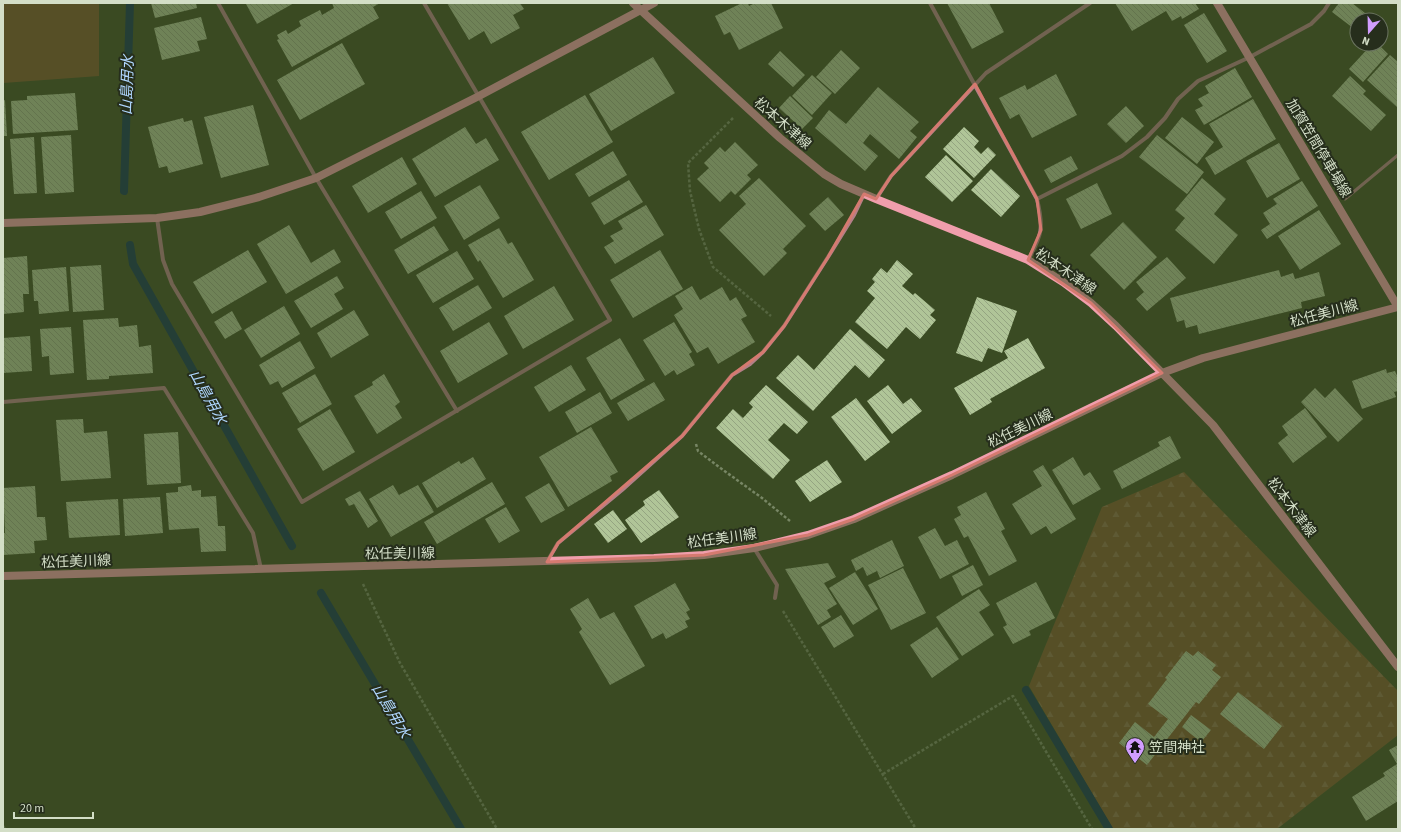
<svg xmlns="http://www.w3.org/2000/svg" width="1401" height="832" font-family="'Source Sans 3','Noto Sans JP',sans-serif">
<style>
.green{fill:#79552c}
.forest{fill:url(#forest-firs)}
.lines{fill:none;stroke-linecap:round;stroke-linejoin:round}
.stream{stroke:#0b2f4e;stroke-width:8}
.building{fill:url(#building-back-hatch)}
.path{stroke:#778664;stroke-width:2.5;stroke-dasharray:3 2;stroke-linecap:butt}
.lane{stroke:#b37f87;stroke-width:3}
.street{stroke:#b37f87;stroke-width:4}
.secondary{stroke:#f09eac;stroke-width:8}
.marked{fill:none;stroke:#d57a70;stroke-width:3;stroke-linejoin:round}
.labels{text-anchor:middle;stroke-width:4;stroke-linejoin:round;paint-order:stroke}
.street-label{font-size:14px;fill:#d3dec7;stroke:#262e1c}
.poi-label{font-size:14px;fill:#d3dec7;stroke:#262e1c;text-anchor:start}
.water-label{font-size:15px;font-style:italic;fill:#afd6fe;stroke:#262e1c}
</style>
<defs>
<pattern id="forest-firs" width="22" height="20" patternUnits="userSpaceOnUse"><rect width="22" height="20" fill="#79552c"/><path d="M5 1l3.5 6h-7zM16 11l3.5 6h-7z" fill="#8b6d49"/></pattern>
<pattern id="building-back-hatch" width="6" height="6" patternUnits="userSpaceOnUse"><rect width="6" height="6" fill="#b0c598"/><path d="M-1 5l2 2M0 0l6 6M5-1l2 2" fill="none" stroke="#94a481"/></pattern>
</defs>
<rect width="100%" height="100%" fill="#3a4b23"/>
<path class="green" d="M3,3h96v73l-96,7z"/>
<path class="forest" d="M1184,472l214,219v44l-121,94h-164l-84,-143 73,-179z"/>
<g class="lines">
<path class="stream" d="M124,191l6,-188
M130,245l3,19 159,282
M321,593l140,236
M1026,690l83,139"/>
</g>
<path class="building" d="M151,3h45l1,5 -42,10z
M248,3h46l-37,21 -11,-20z
M332,3h48l-7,4 6,11 -87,49 -15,-27 2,-1 -2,-4 9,-5 2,4 13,-8 -2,-5 21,-11 2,5 12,-7z
M447,3h73l4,6 -11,6 7,13 -29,16 -7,-13 -15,9z
M742,3h6l1,3 6,-3h16l12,25 -44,22 -9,-18 -6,3 -9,-19z
M947,3h42l15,29 -32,17z
M1115,3h80l4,6 -17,10 -1,-3 -9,5 -6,-10 -34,20z
M1339,3h13l22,17h-17v11l-25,-19z
M1204,13l23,38 -20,12 -23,-38z
M201,17l6,22 -10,2 3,10 -38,9 -8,-32z
M342,43l23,41 -65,36 -23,-40z
M1372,44h6l10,10 -25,28 -14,-13z
M841,50l19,18 -25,26 -19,-17z
M780,51l25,24 -12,12 -25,-23z
M1390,55l8,7v46l-31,-28z
M653,57l22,36 -64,38 -22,-37z
M1235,68l17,29 -48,28 -9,-15 8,-4 -5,-7 11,-6 -4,-7z
M1056,74l21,41 -45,23 -13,-24 -9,5 -11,-21 26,-13 2,5z
M812,75l20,18 -20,22 -20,-19z
M1350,76l16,15 -3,3 23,21 -15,16 -39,-35z
M878,87l41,35 -9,9 7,6 -18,22 -29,-25 -7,9 15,13 -13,15 -50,-43 14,-18 17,14z
M75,93l3,37 -65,4 -2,-33 16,-1v-4z
M585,95l28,47 -64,38 -28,-48z
M790,96l23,22 -11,11 -23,-21z
M1253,99l23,40 -61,36 -10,-17 18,-11 -14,-23z
M3,100h2l2,36h-4z
M253,105l16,60 -48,13 -17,-61z
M1126,106l18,20 -18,17 -19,-19z
M1182,117l32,25 -17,22 -32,-26z
M183,118l1,4 8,-2 11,44 -34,9 -2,-7 -8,2 -11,-41z
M465,127l11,17 10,-6 13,22 -64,37 -23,-38z
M964,127l15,14 -5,6 7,7 7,-7 8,8 -22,23 -31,-29z
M71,135l3,57 -29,2 -4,-57z
M1157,135l47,37 -17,22 -48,-37z
M34,137l3,56 -23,1 -4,-55z
M735,142l23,23 -11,10 4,4 -16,16 -4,-4 -11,11 -23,-23 12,-11 -5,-5 16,-16 5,5z
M1279,143l21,36 -33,19 -21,-37z
M613,151l14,24 -38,22 -14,-23z
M946,155l27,26 -21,21 -27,-25z
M1071,156l7,13 -27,14 -7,-13z
M402,157l15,27 -49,29 -16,-27z
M991,169l29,27 -19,21 -30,-27z
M759,178l47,48 -23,23 4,4 -23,23 -45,-46 27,-26 -7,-8z
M1202,178l24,21 -12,15 24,21 -24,29 -39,-34 10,-12 -10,-8z
M629,180l14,22 -39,23 -13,-22z
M1302,181l16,25 -51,33 -6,-9 9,-6 -7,-11 14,-9 -4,-5z
M1097,183l15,31 -31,15 -15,-30z
M480,185l20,33 -36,22 -20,-34z
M421,191l16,27 -36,21 -16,-27z
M828,197l16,18 -19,16 -16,-17z
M646,205l18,30 -49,29 -11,-17 10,-6 -4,-5 13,-7 -5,-8z
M1319,210l22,34 -41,26 -22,-34z
M1123,222l34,35 -33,33 -34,-35z
M289,225l22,38 23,-14 7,13 -55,32 -29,-50z
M434,226l15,24 -41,24 -14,-24z
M499,228l9,16 4,-2 22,38 -31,18 -23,-38 -2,2 -10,-17z
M248,250l19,32 -55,32 -19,-32z
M660,250l23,39 -50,29 -23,-38z
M457,251l17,28 -41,24 -17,-28z
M27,256l2,38h-6l1,18 -21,2v-56z
M1167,257l19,21 -39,33 -11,-12 8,-7 -8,-10z
M897,260l16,14 -11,12 11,9 2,-2 20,17 -5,5 6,5 -16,19 -14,-12 -19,22 -32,-27 20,-24 -8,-7 8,-9 -3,-3 9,-11 6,5z
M101,265l3,45 -31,2 -3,-45z
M66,267l3,44 -30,3 -1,-13h-4l-2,-31z
M1279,270l2,7 12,-4 2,6 24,-7 6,24 -24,6 1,6 -103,26 -2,-9 -11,3 -2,-8 -7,2 -7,-24z
M337,276l7,12 -10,6 9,15 -32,19 -17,-27z
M478,285l14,23 -39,23 -14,-23z
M554,286l20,34 -51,29 -19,-33z
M692,286l8,14 22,-13 8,14 6,-4 11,19 -6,3 14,23 -37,22 -10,-17 -11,6 -23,-38 9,-6 -8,-13z
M977,297l40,14 -15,42 -14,-5 -6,14 -26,-9z
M284,306l16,28 -39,24 -17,-28z
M354,310l15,25 -38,23 -14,-25z
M232,311l10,18 -17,10 -11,-17z
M118,318l1,9 18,-2 2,22 12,-2 2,28 -44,3v3l-22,1 -4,-60z
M489,322l19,32 -50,29 -18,-32z
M674,322l18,30 -3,2 6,11 -18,10 -3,-5 -9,6 -22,-36z
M71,327l3,46 -24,2 -1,-19 -7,1 -2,-28z
M850,329l35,31 -16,18 -14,-13 -42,46 -37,-33 22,-23 16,15z
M30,336l2,35 -29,2v-35z
M620,338l25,42 -34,20 -25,-42z
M1028,338l17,30 -55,31 2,3 -22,13 -16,-27 54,-30 -4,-7z
M300,341l15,27 -33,20 -4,-7 -8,4 -11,-20z
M571,365l15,25 -37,22 -15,-25z
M1386,369l1,4 8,-2 3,7v13l-4,1 2,5 -34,12 -10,-28z
M315,374l17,30 -32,19 -18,-30z
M384,374l16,28 -5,4 7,12 -25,16 -23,-38 19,-11 -1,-3z
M654,382l11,18 -37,21 -11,-18z
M766,385l42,37 -11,12 -13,-11 -16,17 22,20 -17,19 -57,-51 17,-19 10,9 10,-11 -4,-4z
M888,385l15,19 8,-6 11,13 -30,23 -25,-33z
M1315,388l10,10 10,-10 28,31 -25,23 -37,-40z
M600,392l12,21 -35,20 -12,-21z
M856,398l34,44 -25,19 -34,-44z
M1305,408l22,29 -34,26 -15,-20 10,-8 -6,-9z
M330,409l25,43 -32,19 -26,-42z
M83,419l1,14 23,-2 4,47 -50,3 -5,-61z
M591,427l27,45 -8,4 2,5 -44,26 -29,-50z
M178,432l3,51 -34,2 -3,-51z
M1170,436l11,22 -59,31 -9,-18 47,-25 -2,-4z
M473,457l13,22 -49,29 -15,-25 37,-22 2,3z
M1073,457l11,19 6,-4 11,17 -28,16 -21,-35z
M827,460l15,22 -32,20 -15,-21z
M1043,465l33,54 -25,15 -5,-8 -15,9 -19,-31 30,-18 -9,-15z
M492,482l13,22 -68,40 -13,-22z
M549,483l16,27 -24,13 -16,-26z
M191,485l1,6 9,-1v7l15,-1 2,30h7l1,25 -25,1 -2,-24 -30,2 -3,-37 12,-1v-5z
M393,485l6,10 19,-10 16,27 -43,25 -22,-38z
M35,486l2,31h8l2,23 -13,1 1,12 -32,2v-22h2l-2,-45z
M659,490l20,27 -38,26 -16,-23 20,-15 -2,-4z
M360,491l18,30 -10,7 -14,-24 -5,2 -4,-7z
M986,492l19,37 -4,2 16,30 -28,15 -21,-40 -4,2 -10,-19 7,-4 -4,-8z
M160,497l3,36 -38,3 -2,-37z
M118,499l2,36 -51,3 -3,-36z
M506,507l14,24 -21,12 -14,-24z
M613,510l14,19 -19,14 -14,-19z
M935,528l10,18 12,-6 12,24 -29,15 -22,-42z
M892,540l12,26 -24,12 -3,-7 -10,5 -4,-9 -7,4 -5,-11z
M828,563l8,14 -12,6 13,21 -10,6 4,7 -13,8 -33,-56z
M973,565l10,20 -21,11 -10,-20z
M903,568l23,45 -35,17 -23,-45z
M855,572l23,37 -25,16 -24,-37z
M1036,582l19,36 -26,13 2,4 -18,9 -10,-17 4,-2 -11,-22z
M675,583l15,27 -4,2 4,7 -5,2 3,6 -22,12 -3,-6 -11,6 -18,-33z
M979,589l11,16 -11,7 15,23 -32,21 -26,-39z
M588,598l12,21 14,-7 31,54 -35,19 -31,-53 3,-3 -12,-20z
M841,615l13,21 -20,12 -13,-21z
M937,627l22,32 -27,19 -22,-33z
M1186,651l7,5 5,-5 18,14 -4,5 9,7 -22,27 -3,-2 -49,63 -28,-22 16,-21 19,15 14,-18 -20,-15 19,-25 -2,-1z
M1238,692l44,34 -18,23 -44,-35z
M1191,715l20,15 -10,12 -19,-15z
M1398,745v56l-32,20 -14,-24 33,-21 -2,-3 14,-9 -8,-14z"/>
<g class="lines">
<path class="path" d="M733,118l-45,45 2,28 9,38 14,38 58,49
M696,444l2,7 21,16 43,31 28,23
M363,584l37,79 97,166
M783,611l133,218
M883,774l130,-78 79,133
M3,826l2,3"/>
<path class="lane" d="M1345,199l53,-44"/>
<path class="street" d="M218,3l98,175 141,233
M930,3l107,196c7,29 5,36 -9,61
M876,199l15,-23 95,-103 104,-70
M1037,199l85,-43 25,-19 18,-19 13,-19 20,-18 52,-24 61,-33 13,-13 5,-8
M157,218l6,42 9,24 130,218 308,-182 -186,-317
M3,402l161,-14 89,145 8,36
M754,548l23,37 -2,13
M548,560l10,-17 64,-53 60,-54 50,-61 18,-11 13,-12 21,-26 44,-69 26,-42 10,-21"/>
<path class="secondary" d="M633,3l147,135 44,36 17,10 35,15 152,61 35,22 28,21 25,23 97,99 185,242
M1217,3l181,304
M3,223l154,-5 43,-6 59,-15 57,-19 163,-82 175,-93
M3,576l651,-18 50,-3 50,-7 54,-13 46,-16 98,-44 210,-102 41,-15 195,-51"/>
</g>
<path d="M0 0H1401V832H0ZM975,84l62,115 4,31 -13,30 63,43 71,70 -210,102 -98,44 -46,16 -104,20 -157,7 11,-19 124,-107 50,-61 31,-23 21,-26 44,-69 36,-63 12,5 15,-23z" fill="#3a4b23" fill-opacity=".55" fill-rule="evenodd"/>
<path class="marked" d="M975,84l62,115 4,31 -13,30 63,43 71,70 -210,102 -98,44 -46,16 -104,20 -157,7 11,-19 124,-107 50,-61 31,-23 21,-26 44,-69 36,-63 12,5 15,-23z"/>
<defs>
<symbol id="temple-pin" viewBox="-11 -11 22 30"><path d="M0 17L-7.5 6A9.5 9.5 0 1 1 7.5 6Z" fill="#d19dfe" stroke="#262e1c"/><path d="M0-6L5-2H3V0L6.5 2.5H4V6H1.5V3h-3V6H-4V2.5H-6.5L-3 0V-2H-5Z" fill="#111"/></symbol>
</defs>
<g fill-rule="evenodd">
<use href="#temple-pin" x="1124" y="736" width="22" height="30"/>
</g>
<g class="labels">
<g class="street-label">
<text transform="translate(783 123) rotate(41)" y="5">松本木津線</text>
<text transform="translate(1319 148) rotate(59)" y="5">加賀笠間停車場線</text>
<text transform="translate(1066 271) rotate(34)" y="5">松本木津線</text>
<text transform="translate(1324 313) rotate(-15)" y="5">松任美川線</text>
<text transform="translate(1020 428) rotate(-26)" y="5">松任美川線</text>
<text transform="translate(1292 507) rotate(53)" y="5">松本木津線</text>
<text transform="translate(722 538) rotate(-8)" y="5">松任美川線</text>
<text transform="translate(400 553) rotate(-1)" y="5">松任美川線</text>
<text transform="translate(76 561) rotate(-2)" y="5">松任美川線</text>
</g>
<g class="poi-label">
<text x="1149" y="752">笠間神社</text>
</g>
<g class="water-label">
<text transform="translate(127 85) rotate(-88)" y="5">山島用水</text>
<text transform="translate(208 397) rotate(61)" y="5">山島用水</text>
<text transform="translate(391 711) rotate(59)" y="5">山島用水</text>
</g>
</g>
<rect width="1401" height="832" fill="none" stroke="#d3dec7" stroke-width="8"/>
<g transform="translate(1369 32) rotate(200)"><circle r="19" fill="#262e1c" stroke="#6b7460"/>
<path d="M0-3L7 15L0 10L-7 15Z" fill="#d19dfe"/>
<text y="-6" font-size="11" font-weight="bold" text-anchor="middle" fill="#d3dec7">N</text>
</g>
<path d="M14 812v6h79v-6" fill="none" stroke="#d3dec7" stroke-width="2"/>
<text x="20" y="812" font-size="12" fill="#d3dec7" stroke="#262e1c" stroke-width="3" paint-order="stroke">20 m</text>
</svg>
